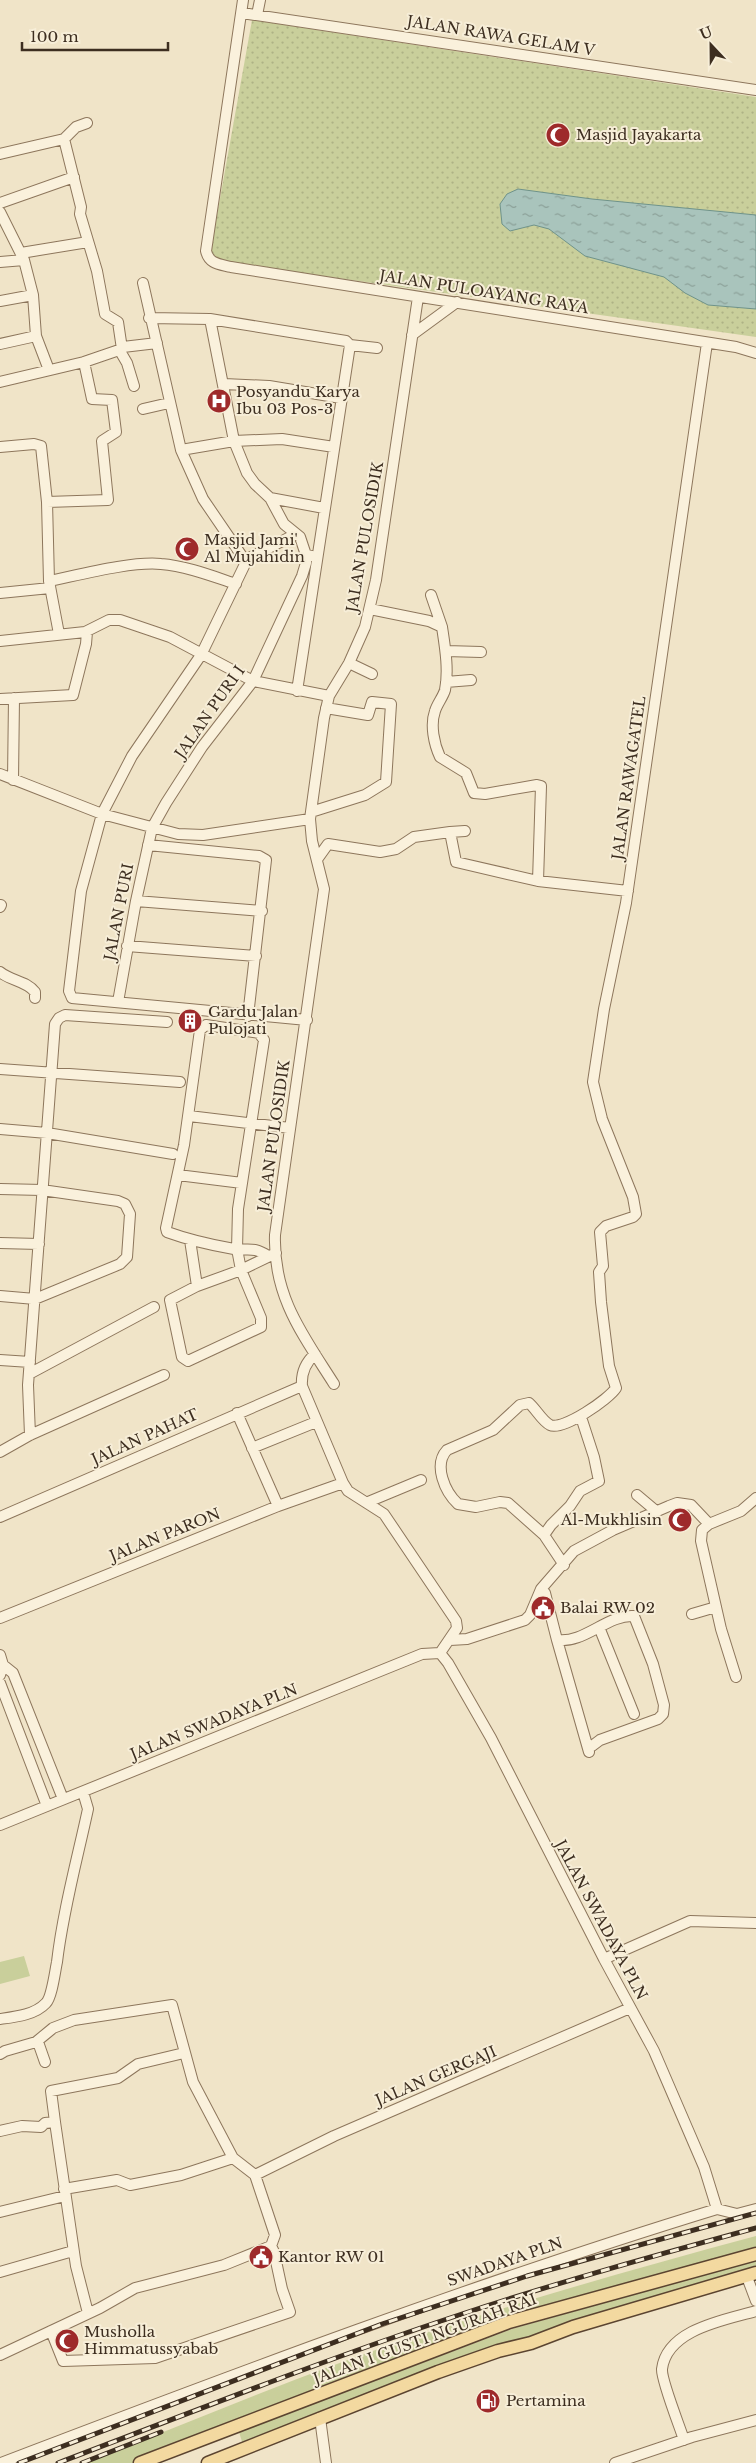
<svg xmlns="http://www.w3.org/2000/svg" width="756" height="2463" font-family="'Libre Baskerville',serif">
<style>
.green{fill:#c9cf9b}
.park{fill:url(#park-dots)}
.water{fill:url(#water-ripples);stroke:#6f938a}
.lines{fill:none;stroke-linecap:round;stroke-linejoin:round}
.minor-casing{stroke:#8d765c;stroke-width:12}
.major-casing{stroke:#5b4430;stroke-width:15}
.minor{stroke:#faf1dc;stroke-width:10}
.major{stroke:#f3d9a0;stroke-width:12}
.rail-casing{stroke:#3d2e20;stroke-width:5}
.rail{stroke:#f7eed8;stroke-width:3;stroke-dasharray:9;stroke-linecap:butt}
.labels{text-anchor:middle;stroke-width:4;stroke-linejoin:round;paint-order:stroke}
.street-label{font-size:15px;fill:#3d2e20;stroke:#f7eed8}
.poi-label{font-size:15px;fill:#3d2e20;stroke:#f7eed8;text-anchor:start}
</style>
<defs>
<pattern id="park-dots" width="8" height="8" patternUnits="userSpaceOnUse" patternTransform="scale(1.25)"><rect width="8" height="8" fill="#c9cf9b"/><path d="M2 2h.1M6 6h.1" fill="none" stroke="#aeb285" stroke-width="1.8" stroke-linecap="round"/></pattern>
<pattern id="water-ripples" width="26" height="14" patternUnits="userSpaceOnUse" patternTransform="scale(1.25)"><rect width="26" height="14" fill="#a9c4bc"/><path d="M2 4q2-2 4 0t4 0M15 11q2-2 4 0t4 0" fill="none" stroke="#8ba098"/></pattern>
</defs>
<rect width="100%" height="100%" fill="#f0e4c8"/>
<path class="green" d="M24,1956l6,20 -30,8v-22z
M756,2236v18l-247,68 -370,141h-53c111,-44 222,-91 336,-129 110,-36 222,-68 334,-98z
M756,2260v13l-183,54 -329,121 -5,-16 273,-103z"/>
<path class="park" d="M252,20l504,77v240l-547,-77z"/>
<path class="water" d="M518,189l74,10 164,16v94l-48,-4 -23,-12 -21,-16 -79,-21 -36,-27 -15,-4 -24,6 -8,-7 -2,-20 7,-10z"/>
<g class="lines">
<defs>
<path id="minor" d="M243,0l-37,251c3,13 13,13 25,16l505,80 20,6
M242,13l514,77
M257,15l3,-15
M0,154l64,-15 12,-12 11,-4
M0,203l74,-26
M0,212l24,48 9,35 3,41 13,34
M21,253l67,-11
M0,262l24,-2
M143,283l38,167 22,49 43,63
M0,301l33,-6
M149,318l61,1 136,22 4,4 -53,346
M210,319l24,122 13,32 8,11 15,14 14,26 16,13 6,18 6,1
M412,335l45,-33
M0,344l36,-8
M350,345l27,3
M123,347l34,-4
M120,351l7,12 7,23
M0,382l84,-20 38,-13 -4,-27 -13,-8 -8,-43 -17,-57 1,-7 -17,-68
M224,384l45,2 72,12
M143,409l26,-6
M0,447l34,-3 7,2 6,56 2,79 10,53
M181,450l53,-9 48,-2 52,8
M270,498l54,10
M47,502l61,-2 -6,-59 14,-9 -4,-32 -20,-1 -8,-37
M296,534l-45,23 -5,5 -45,93 -69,101 -30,58 -21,77 -12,100 3,7 235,22
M49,581c30,-6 83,-20 112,-17 25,2 51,12 75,20
M0,593l50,-5
M431,595l11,32
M370,609l59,12 13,6c3,20 7,43 3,63 -2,7 -8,14 -10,21 -5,14 -1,33 5,46l26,16 8,20 11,1 52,-9 4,1 -3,95
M0,641l85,-9 24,-12h11l50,17 83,44 76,15
M446,651l35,1
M349,663l23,11
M446,682l25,-2
M0,699l73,-4 13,-51 1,-12
M0,774l102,40 76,20 25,1 107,-16
M13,780l1,-82
M311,812l54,-17 21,-13 5,-78 -19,-2 -4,13 -42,-7
M450,832l15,-1
M148,845l111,11 7,4 -18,156
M318,858l10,-14 52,8 16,-3 18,-12 36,-5 6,30 82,19 90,10
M136,901l126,10
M0,907l1,-2
M127,946l129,10
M0,972c11,9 27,9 35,20v6
M118,1002l18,-101 16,-73 14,-25 36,-56 51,-66 49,-105 4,-13v-8
M0,1069l180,13
M189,1116l101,12
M0,1129l47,4 126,21
M178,1175l64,8
M0,1189l42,1 76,11 7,3 5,10 -3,43 -7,7 -85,35 -35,-3
M190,1240l7,46
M0,1243l39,1
M268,1256c-15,-10 -19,-5 -34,-7 -23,-4 -45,-9 -67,-17l-1,-4 18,-83 16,-115 6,-5 53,8 5,7 -26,169 -1,40 4,21 -44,16 -27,14 12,57 6,4 73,-34v-9l-20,-48 35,-17
M315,1354c-10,9 -14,19 -13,32l41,97 5,8 36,23 72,107 1,7 -17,25
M0,1360l30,2
M29,1374l125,-67
M334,1384c-31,-49 -61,-87 -59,-149l49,-346 -12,-48 -2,-22 14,-101 5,-22 20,-33 16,-36 11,-47 42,-283
M237,1413l41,93
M30,1435l-2,-50 27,-361 4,-6 6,-3 102,7
M252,1448l64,-26
M0,1452l30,-17 134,-60
M637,1495l19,16
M368,1502l53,-22
M0,1517l302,-131
M709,1524l-7,6 -1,11 20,88 15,48
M544,1535l7,-10 19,-19 10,-15 19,-10 -5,-24 -13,-40
M564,1565l-20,-30 -36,-32 -8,-1 -24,5 -18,-3c-13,-12 -25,-39 -11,-54l46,-20 27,-25 9,-2c7,6 13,18 21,22 13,6 59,-26 66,-37l-7,-22 -8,-64 -2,-30 4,-6 -3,-34 6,-6 27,-9 3,-3 -3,-17 -31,-78 -9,-37 11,-73 22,-106 81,-560
M541,1589l4,4 12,47c27,4 51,-26 77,-24l19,48 11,41 -1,9 -5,5 -58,21 -8,6
M692,1614l24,-7
M0,1618l278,-112 65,-23
M599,1627l35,87
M450,1640l17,-1 58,-19 5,-5 11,-26 33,-38 39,-21 56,-24 8,-3 14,2 18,19 32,-13 15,-13
M557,1640l32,112
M0,1655l3,10 -3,10
M3,1665l10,8 50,126
M0,1683l47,123
M0,1825l422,-171 18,-1 8,10 43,75 113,221 50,92 50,116 13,42
M604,1959l86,-38 66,2
M0,2019c15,-2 35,-4 46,-16 6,-6 9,-32 11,-41 6,-51 20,-102 31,-153l-5,-17
M38,2042l7,20
M0,2054l5,-3 31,-9 17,-14 21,-8 98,-15 21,77 40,76 22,17 20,60 -4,11 -47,19 -89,23 -35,20 -100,47
M55,2122l21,144 12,47
M0,2131l22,-5 19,1 4,-4 10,-1 -4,-31 67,-13 20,-14 46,-11
M255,2175l79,-39 296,-128
M64,2189l53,-9 13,5 51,-10 52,-17
M0,2212l65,-16
M0,2272l73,-21
M747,2277l9,24
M51,2331l12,30 92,-3 135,-46 -8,-23 -8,-37 -3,-6
M320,2418l6,45
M684,2440c-4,-13 -23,-60 -22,-71 5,-40 63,-49 94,-58
M1,2463c236,-90 474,-180 716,-254l20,5 19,-5
M615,2463l77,-26 64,-17"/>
<path id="major" d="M140,2463l369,-141 247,-68
M208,2463l230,-91 60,-21 33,-8 42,-16 183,-54"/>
</defs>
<use href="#minor" class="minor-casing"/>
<use href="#major" class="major-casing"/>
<use href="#minor" class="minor"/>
<use href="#major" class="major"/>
<defs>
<path id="rail" d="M19,2463l363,-139 145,-48 229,-63
M58,2463c134,-51 268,-104 404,-149 97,-32 195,-59 294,-86
M82,2463l79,-31"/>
</defs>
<use href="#rail" class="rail-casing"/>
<use href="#rail" class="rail"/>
</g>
<defs>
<symbol id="mosque-disc" viewBox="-11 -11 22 22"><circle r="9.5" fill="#9e2a2b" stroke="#f7eed8"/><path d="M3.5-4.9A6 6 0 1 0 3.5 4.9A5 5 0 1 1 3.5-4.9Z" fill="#fff"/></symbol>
<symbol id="hospital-disc" viewBox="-11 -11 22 22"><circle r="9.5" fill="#9e2a2b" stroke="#f7eed8"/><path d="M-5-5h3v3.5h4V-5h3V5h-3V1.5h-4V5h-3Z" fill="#fff"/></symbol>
<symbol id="building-disc" viewBox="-11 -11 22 22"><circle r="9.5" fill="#9e2a2b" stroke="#f7eed8"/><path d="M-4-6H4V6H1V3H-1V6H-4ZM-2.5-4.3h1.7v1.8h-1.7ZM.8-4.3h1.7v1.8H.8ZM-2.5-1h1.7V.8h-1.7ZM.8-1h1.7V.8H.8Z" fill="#fff"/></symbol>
<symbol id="civic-disc" viewBox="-11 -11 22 22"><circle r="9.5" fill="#9e2a2b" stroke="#f7eed8"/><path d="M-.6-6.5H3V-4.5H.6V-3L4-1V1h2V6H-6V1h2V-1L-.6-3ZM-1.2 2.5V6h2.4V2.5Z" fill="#fff"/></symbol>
<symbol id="fuel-disc" viewBox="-11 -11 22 22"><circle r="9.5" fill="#9e2a2b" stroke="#f7eed8"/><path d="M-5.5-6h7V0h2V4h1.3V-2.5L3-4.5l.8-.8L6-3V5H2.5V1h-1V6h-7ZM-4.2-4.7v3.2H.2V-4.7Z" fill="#fff"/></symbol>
</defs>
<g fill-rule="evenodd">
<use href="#mosque-disc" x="544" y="121" width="28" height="28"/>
<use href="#hospital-disc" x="205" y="387" width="28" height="28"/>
<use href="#mosque-disc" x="173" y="535" width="28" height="28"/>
<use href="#building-disc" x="176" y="1007" width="28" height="28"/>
<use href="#mosque-disc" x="666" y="1506" width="28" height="28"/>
<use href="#civic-disc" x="529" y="1594" width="28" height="28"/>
<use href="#civic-disc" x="247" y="2243" width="28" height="28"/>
<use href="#mosque-disc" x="53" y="2327" width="28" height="28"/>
<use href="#fuel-disc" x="474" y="2387" width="28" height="28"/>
</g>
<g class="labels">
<g class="street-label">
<text transform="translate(501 36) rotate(9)" y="5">JALAN RAWA GELAM V</text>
<text transform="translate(484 292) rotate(9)" y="5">JALAN PULOAYANG RAYA</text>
<text transform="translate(365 537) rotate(-80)" y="5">JALAN PULOSIDIK</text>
<text transform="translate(210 712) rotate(-55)" y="5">JALAN PURI I</text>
<text transform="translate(629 778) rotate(-82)" y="5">JALAN RAWAGATEL</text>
<text transform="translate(119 912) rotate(-79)" y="5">JALAN PURI</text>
<text transform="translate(274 1136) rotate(-82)" y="5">JALAN PULOSIDIK</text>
<text transform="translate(145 1437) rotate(-24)" y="5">JALAN PAHAT</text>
<text transform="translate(165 1535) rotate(-22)" y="5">JALAN PARON</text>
<text transform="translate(214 1722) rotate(-22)" y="5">JALAN SWADAYA PLN</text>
<text transform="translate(601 1920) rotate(62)" y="5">JALAN SWADAYA PLN</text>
<text transform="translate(436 2076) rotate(-23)" y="5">JALAN GERGAJI</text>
<text transform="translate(505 2262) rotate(-19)" y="5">SWADAYA PLN</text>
<text transform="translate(425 2339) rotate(-20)" y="5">JALAN I GUSTI NGURAH RAI</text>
</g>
<g class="poi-label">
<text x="576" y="140">Masjid Jayakarta</text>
<text x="236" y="397">Posyandu Karya<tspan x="236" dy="17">Ibu 03 Pos-3</tspan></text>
<text x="204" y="545">Masjid Jami'<tspan x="204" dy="17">Al Mujahidin</tspan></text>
<text x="208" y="1017">Gardu Jalan<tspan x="208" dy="17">Pulojati</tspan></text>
<text x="662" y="1525" text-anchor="end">Al-Mukhlisin</text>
<text x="560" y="1613">Balai RW 02</text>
<text x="278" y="2262">Kantor RW 01</text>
<text x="84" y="2337">Musholla<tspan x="84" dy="17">Himmatussyabab</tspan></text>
<text x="506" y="2406">Pertamina</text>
</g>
</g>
<g transform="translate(711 45) rotate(338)" stroke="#f7eed8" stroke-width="4" paint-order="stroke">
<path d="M0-4L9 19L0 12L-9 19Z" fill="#3d2e20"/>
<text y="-8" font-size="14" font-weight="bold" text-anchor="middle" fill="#3d2e20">U</text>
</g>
<path d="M22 42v8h146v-8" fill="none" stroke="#3d2e20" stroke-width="2.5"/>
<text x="30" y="42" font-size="15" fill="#3d2e20" stroke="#f7eed8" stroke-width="4" paint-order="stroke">100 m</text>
</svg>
